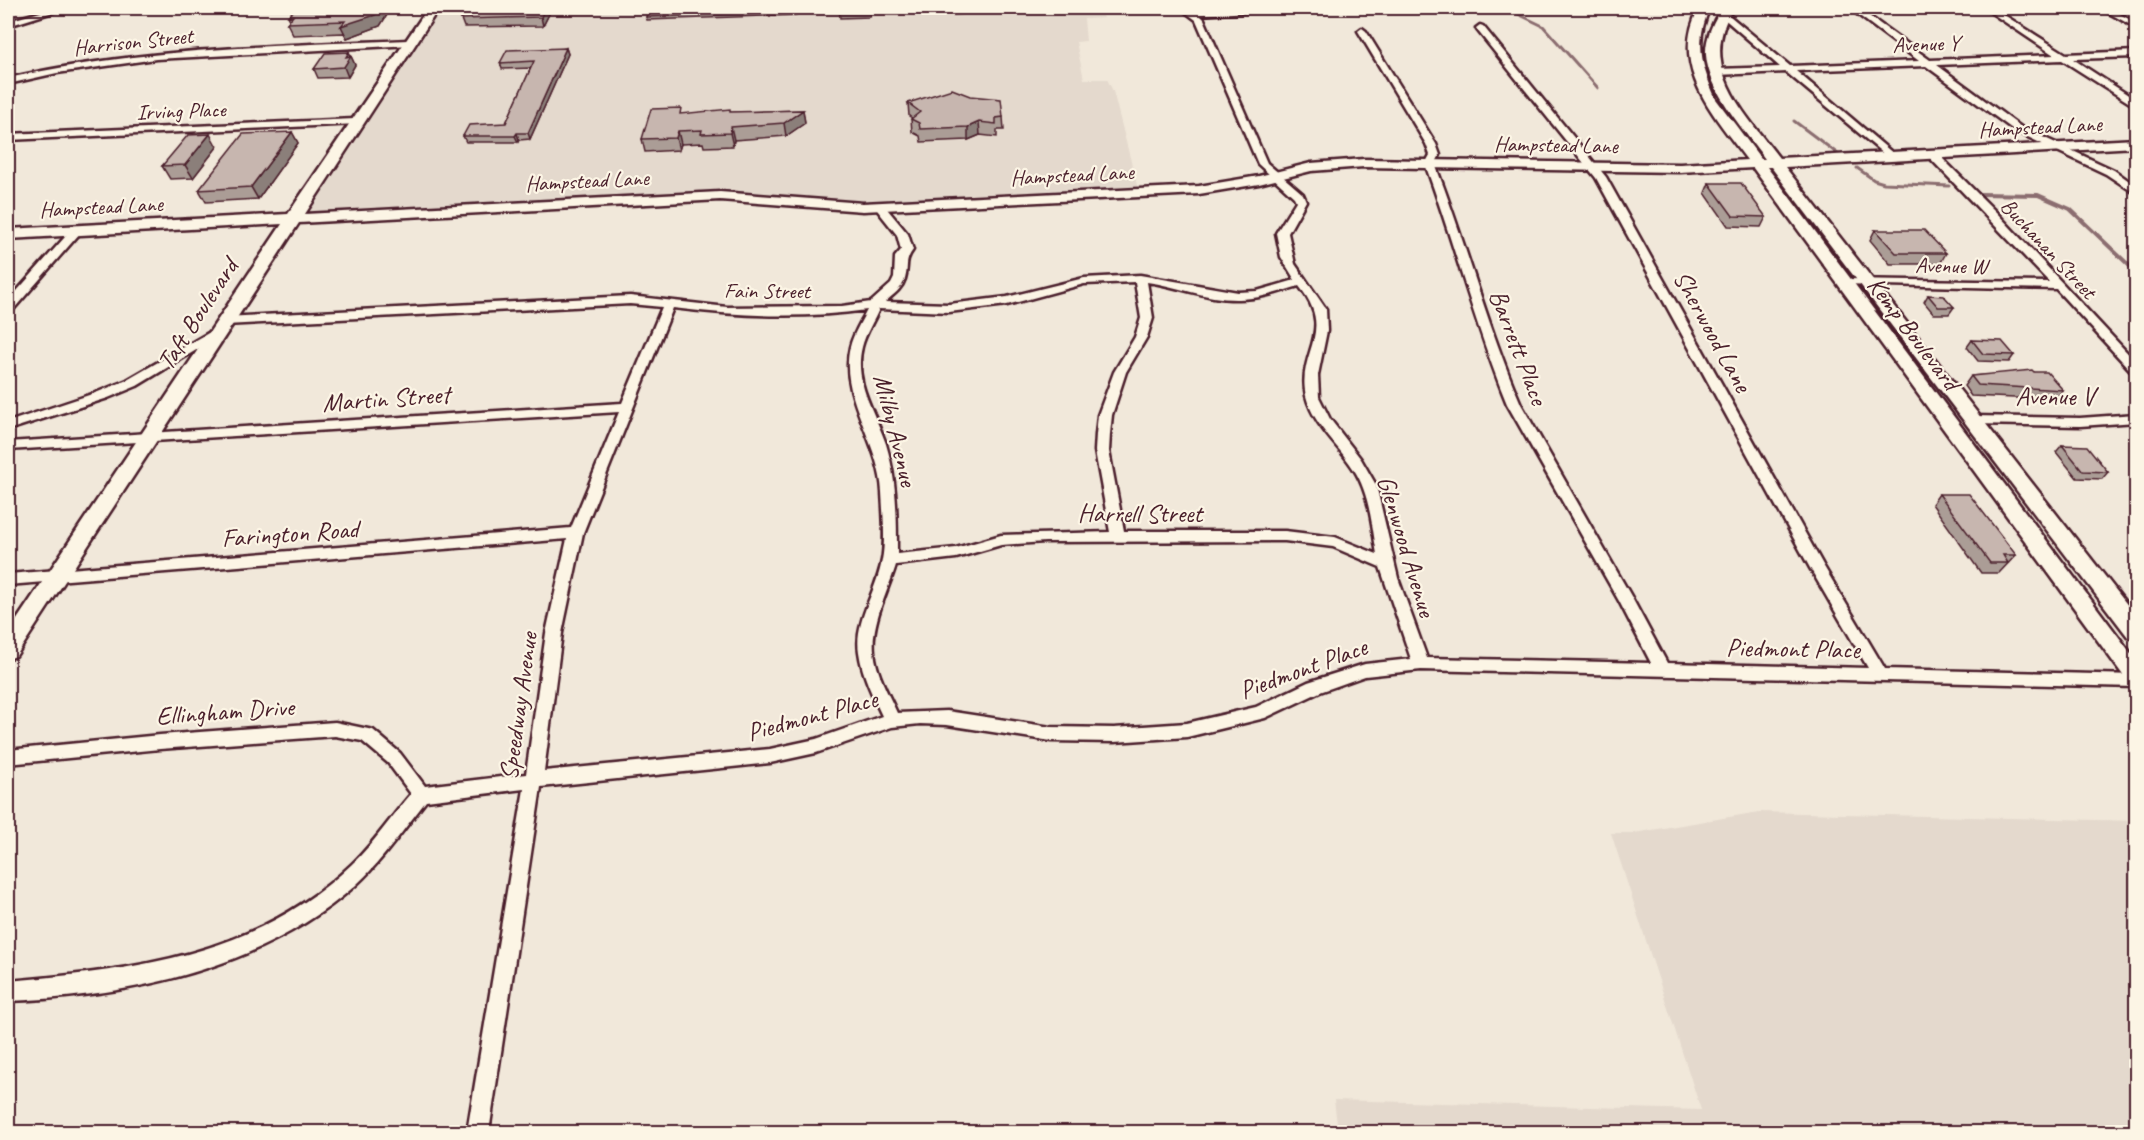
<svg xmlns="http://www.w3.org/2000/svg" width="2144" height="1140" font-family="Caveat,sans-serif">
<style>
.built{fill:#e4d9cd}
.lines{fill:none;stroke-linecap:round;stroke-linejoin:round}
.stream-far1{stroke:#8b6d6f;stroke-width:3}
.stream{stroke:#8b6d6f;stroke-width:4}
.street-casing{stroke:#4a1f2b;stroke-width:5}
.secondary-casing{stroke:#4a1f2b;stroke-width:5}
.street{fill:#fcf5e5;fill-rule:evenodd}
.secondary{fill:#fcf5e5;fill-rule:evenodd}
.wall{fill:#ab9d96;stroke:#4a1f2b;stroke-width:1.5}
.shaded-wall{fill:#8b7f7a;stroke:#4a1f2b;stroke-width:1.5}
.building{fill:#c7b6af;stroke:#4a1f2b;stroke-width:1.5}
.labels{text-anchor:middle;stroke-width:4.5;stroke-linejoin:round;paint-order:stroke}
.far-street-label{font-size:22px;fill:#4a1f2b;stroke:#fcf5e5}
.street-label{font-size:26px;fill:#4a1f2b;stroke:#fcf5e5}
</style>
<rect width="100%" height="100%" fill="#f1e8da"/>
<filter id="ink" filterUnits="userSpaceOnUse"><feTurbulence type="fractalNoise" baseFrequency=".0167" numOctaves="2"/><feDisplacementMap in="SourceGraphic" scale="12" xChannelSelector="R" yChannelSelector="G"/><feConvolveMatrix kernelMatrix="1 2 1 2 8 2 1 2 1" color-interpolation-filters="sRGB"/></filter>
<g filter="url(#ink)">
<path class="built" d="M441,8h659l4,10 -20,1 2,22 -10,1 8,37h23l6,12 25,98 -299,16 -78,-12 -456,22z
M1759,812l377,9v311h-798l-4,-32 367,10 -90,-277h23z"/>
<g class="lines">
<path class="stream-far1" d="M1512,8l6,6 25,12 55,62
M1794,121l44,33
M1857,168l17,12 10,3 65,3"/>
<path class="stream" d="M1979,194l59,1 32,14 66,63"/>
<defs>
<path id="street" d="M55,8h11l-58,18v-5z
M1180,8h9l4,2 77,-2 -4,3 -66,4 4,4 63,144 36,31 3,7 -18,32 7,31 31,45 1,22 -9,44 1,22 11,22 31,40 15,26 22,93 29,80 224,5 -32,-62 -112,-197c-32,-78 -53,-161 -82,-240l5,-9 -4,-11 -68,-113 4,-3 4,3 70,113 4,11 -5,9c31,79 52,162 86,240l110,192 36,67 201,5 -58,-100 -214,-390 -119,-148 -1,-2 4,-3 3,1 123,151 217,388 62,104 251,6v12l-715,-17 -56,6 -45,16 -55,26 -78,19 -73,5 -63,-1 -104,-16 -27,-1 -28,3 -76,26 -46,10 -229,24 -52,345h-22l57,-343 -98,12c-23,29 -43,59 -70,84 -94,84 -226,111 -348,116v-20c126,-11 248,-25 344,-117 22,-21 39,-47 59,-70l-23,-31 -26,-22 -27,-5 -175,13 -152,15v-14l152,-15 175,-13 38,8 27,23 25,33 101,-12 20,-141 21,-94 -559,46v-11l563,-46 48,-116 -611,38v-8l614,-39 40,-96 -32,-3 -405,21 -6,-4 6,-4 405,-21 97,11 115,-1 29,-4 20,-18 3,-6 1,-21 6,-7 -4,-15 -23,-29 5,-3 4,1 25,30 5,16c-9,12 -4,16 -8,29 -3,10 -12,16 -20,23l64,2 58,-7 77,-19 56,-3 98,17 19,-1 38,-11 -14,-23 -5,-24 20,-32 -2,-4 -36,-33 -62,-144zM1135,282l6,36 -6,19 -21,35 -16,43 -2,19 -1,17 15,81 -109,3 -45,13 -59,6c0,-37 0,-74 -11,-110 -11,-32 -33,-62 -24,-97 3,-13 12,-26 17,-38l70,3 58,-7 77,-21zM1147,282c30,4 61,18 92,17 21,0 40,-7 60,-13 38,47 -3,65 7,110 8,31 35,51 50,77 14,24 16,54 21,81l-42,-17 -50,-6h-161l-15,-80 1,-17 2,-19 14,-43 21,-35 6,-19zM673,308c63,8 131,11 194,2 -6,12 -14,24 -17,37 -12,48 30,96 32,145 1,20 4,49 0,68 -5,31 -28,61 -23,92 3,23 14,44 23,64l-66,23 -46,10 -226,22 18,-138 21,-100zM1285,541l48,6 47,20 31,92 -46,5 -57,18 -52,25 -69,16 -73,5 -63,-1 -104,-16 -50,2c-9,-20 -21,-40 -23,-62 -3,-28 14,-60 22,-86l60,-7 45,-13 44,-3z
M1849,8h9l72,52 124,-5 -70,-47h9l73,46 70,-3v6l-63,2 63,41v7l-74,-47 -125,5 84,62 93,43 22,16v8l-30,-20 -91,-43 -89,-65 -130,5 99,84 1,2 -5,3 -105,-88 -70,3 -5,-3 5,-3 64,-2 -59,-51v-4l3,-1 66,55 129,-5z
M2100,8h9l27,15v5z
M408,40l3,1v4l-255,14 -99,14 -49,11v-6c132,-30 265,-32 400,-38z
M355,119l5,3 -2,2 -350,16v-6z
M1928,152h8l60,60 140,150v11l-4,-1 -76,-83 -215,-5 -2,-2 6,-3 204,3 -121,-126z
M77,227l4,1v4l-69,79h-4v-10l65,-73z
M217,328l6,4 -2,3 -84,51 -29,12 -100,32v-8l90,-30 29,-12z
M2136,414v8l-56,4 -107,-2 -7,-4 7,-4 107,2z"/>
<path id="secondary" d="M428,8h11l-134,206 415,-22 143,11 336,-17 60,-10 52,-13 53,-4 316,5 67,-4c-33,-45 -79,-93 -48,-152h11c-16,33 -8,60 6,91l45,60h4c-20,-28 -57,-69 -59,-104 -1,-16 7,-34 16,-47h11c-36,60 11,104 46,150l357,-19v8l-351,20 351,449v23l-8,-2 -357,-470h-4l369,493v25l-8,-3 -375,-514 -73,4 -316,-5 -53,4 -52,13 -60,10 -336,17 -143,-11 -421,23 -283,433 -8,3v-26l274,-409 -274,15v-10l280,-15z"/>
</defs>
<use href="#street" class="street-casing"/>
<use href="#secondary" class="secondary-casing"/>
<use href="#street" class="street"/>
<use href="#secondary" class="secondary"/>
</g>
<path class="wall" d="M384,8l3,7 -7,11 -33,12 -3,-5 -51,2 -6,-12 3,-3 -2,-4z
M467,8h85l-9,18 -79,1 -3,-8z
M649,8h148l-1,7 -149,5 -1,-3z
M870,8v9l-30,1 -1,-9z
M949,8h19v6l-19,1z
M566,48l2,6 -38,85 -11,1 -1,2h-52l-3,-6 43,-13 25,-55 -29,1 -2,-6z
M349,52l6,13 -7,12 -30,1 -4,-9z
M908,103l95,14 1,13h-7v7l-17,-2 -12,5 -47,2 -1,-6 -8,-4 -1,-13 1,-1 -3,-2z
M803,110l2,13 -19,13 -52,4 -1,6 -29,1 -1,-4 -22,1 -2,6 -34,2 -3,-13 41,-25z
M292,132l6,11 -40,56 -52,3 -7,-12z
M217,147l-24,31 -23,1 -8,-13z
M1709,183l57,34 -5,10 -33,-1 -23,-33z
M1875,230l71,23 -6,11h-50l-20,-24z
M1928,295l26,12 -5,7h-15l-10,-12z
M1972,340l42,15 -5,7 -31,-1 -11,-14z
M2034,372l29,18 -8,10 -84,-4 -7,-10 7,-10z
M2062,445l46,27 -6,7 -25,-1 -21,-26z
M1939,494l77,61 -17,18h-18l-49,-69z"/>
<path class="shaded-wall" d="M376,8h9h-1l3,7 -7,11 -33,12 -6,-12z
M545,8h7l-9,18 -2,-9z
M566,48l2,6 -38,85 -2,-6z
M349,52l6,13 -7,12 -4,-10 2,-10z
M803,110l2,13 -19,13 -2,-13z
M979,122l1,13 -12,5v-13z
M731,127l3,13 -1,6 -3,-13z
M678,131l3,13 -2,6 -3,-12z
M292,132l6,11 -40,56 -7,-12z
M517,133l2,7 -1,2 -3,-6z
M210,134l7,13 -24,31 -8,-13z"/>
<path class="building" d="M296,8h84l-5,7 -34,11 4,-5 -58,2 6,-7h-5z
M467,8h78l-4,9 -80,2z
M649,8h147v4l-150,5z
M839,8h29l-29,1z
M566,48l-38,85h-11l-2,3h-52l6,-11 37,-2 28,-62 -34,2 7,-13z
M349,52l-3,5 5,-1 -7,11 -30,2 11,-16z
M952,89l18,7 31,3 2,18 -7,1v6l-17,-2 -11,5 -48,2 -1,-6 -8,-4 9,-7 -12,-9z
M681,108l-1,6 50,-5v3l73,-2 -19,13 -53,4 -1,6 -29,1 1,-4 -24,1 -2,7 -34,1 9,-30z
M292,132l-41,55 -52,3 44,-56z
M210,134l-25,31 -23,1 26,-31z
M1709,183h32l25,34 -33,-1z
M1875,230h49l22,23h-50z
M1928,295l16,1 10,11h-16z
M1972,340l30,1 12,14 -31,-1z
M2032,370l2,2h13l16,18 -85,-5 -7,-9z
M2062,445l25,1 21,26 -25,-1z
M1939,494h30l47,61h-13l5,8h-18z"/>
</g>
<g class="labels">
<g class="far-street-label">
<text transform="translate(133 41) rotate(-6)" y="8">Harrison Street</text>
<text transform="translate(1926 43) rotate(-2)" y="8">Avenue Y</text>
<text transform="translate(181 110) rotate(-2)" y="8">Irving Place</text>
<text transform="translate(2040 126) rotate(-3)" y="8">Hampstead Lane</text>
<text transform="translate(1556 144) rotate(1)" y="8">Hampstead Lane</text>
<text transform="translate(1072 174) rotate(-3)" y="8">Hampstead Lane</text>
<text transform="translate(587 180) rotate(-3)" y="8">Hampstead Lane</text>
<text transform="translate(101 206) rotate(-3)" y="8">Hampstead Lane</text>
<text transform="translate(2049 248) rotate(47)" y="8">Buchanan Street</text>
<text transform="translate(1951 265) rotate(1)" y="8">Avenue W</text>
<text x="767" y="298">Fain Street</text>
</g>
<g class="street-label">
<text transform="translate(197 314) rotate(-57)" y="9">Taft Boulevard</text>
<text transform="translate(1713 331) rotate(61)" y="9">Sherwood Lane</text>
<text transform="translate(1914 333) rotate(53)" y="9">Kemp Boulevard</text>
<text transform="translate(1519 347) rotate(69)" y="9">Barrett Place</text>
<text x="2055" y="405">Avenue V</text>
<text transform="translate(386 398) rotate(-4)" y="9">Martin Street</text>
<text transform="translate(896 430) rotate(76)" y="9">Milby Avenue</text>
<text x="1140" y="522">Harrell Street</text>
<text transform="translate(290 533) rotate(-4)" y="9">Farington Road</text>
<text transform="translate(1407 546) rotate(73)" y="9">Glenwood Avenue</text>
<text transform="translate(1793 648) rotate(1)" y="9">Piedmont Place</text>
<text transform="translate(1303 668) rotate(-20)" y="9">Piedmont Place</text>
<text transform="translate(518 706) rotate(-82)" y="9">Speedway Avenue</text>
<text transform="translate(225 711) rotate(-4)" y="9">Ellingham Drive</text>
<text transform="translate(812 715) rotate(-15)" y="9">Piedmont Place</text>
</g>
</g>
<rect width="2144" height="1140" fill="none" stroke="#fcf5e5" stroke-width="30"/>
<rect x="15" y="15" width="2114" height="1110" fill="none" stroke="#4a1f2b" stroke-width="2" filter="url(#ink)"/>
</svg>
